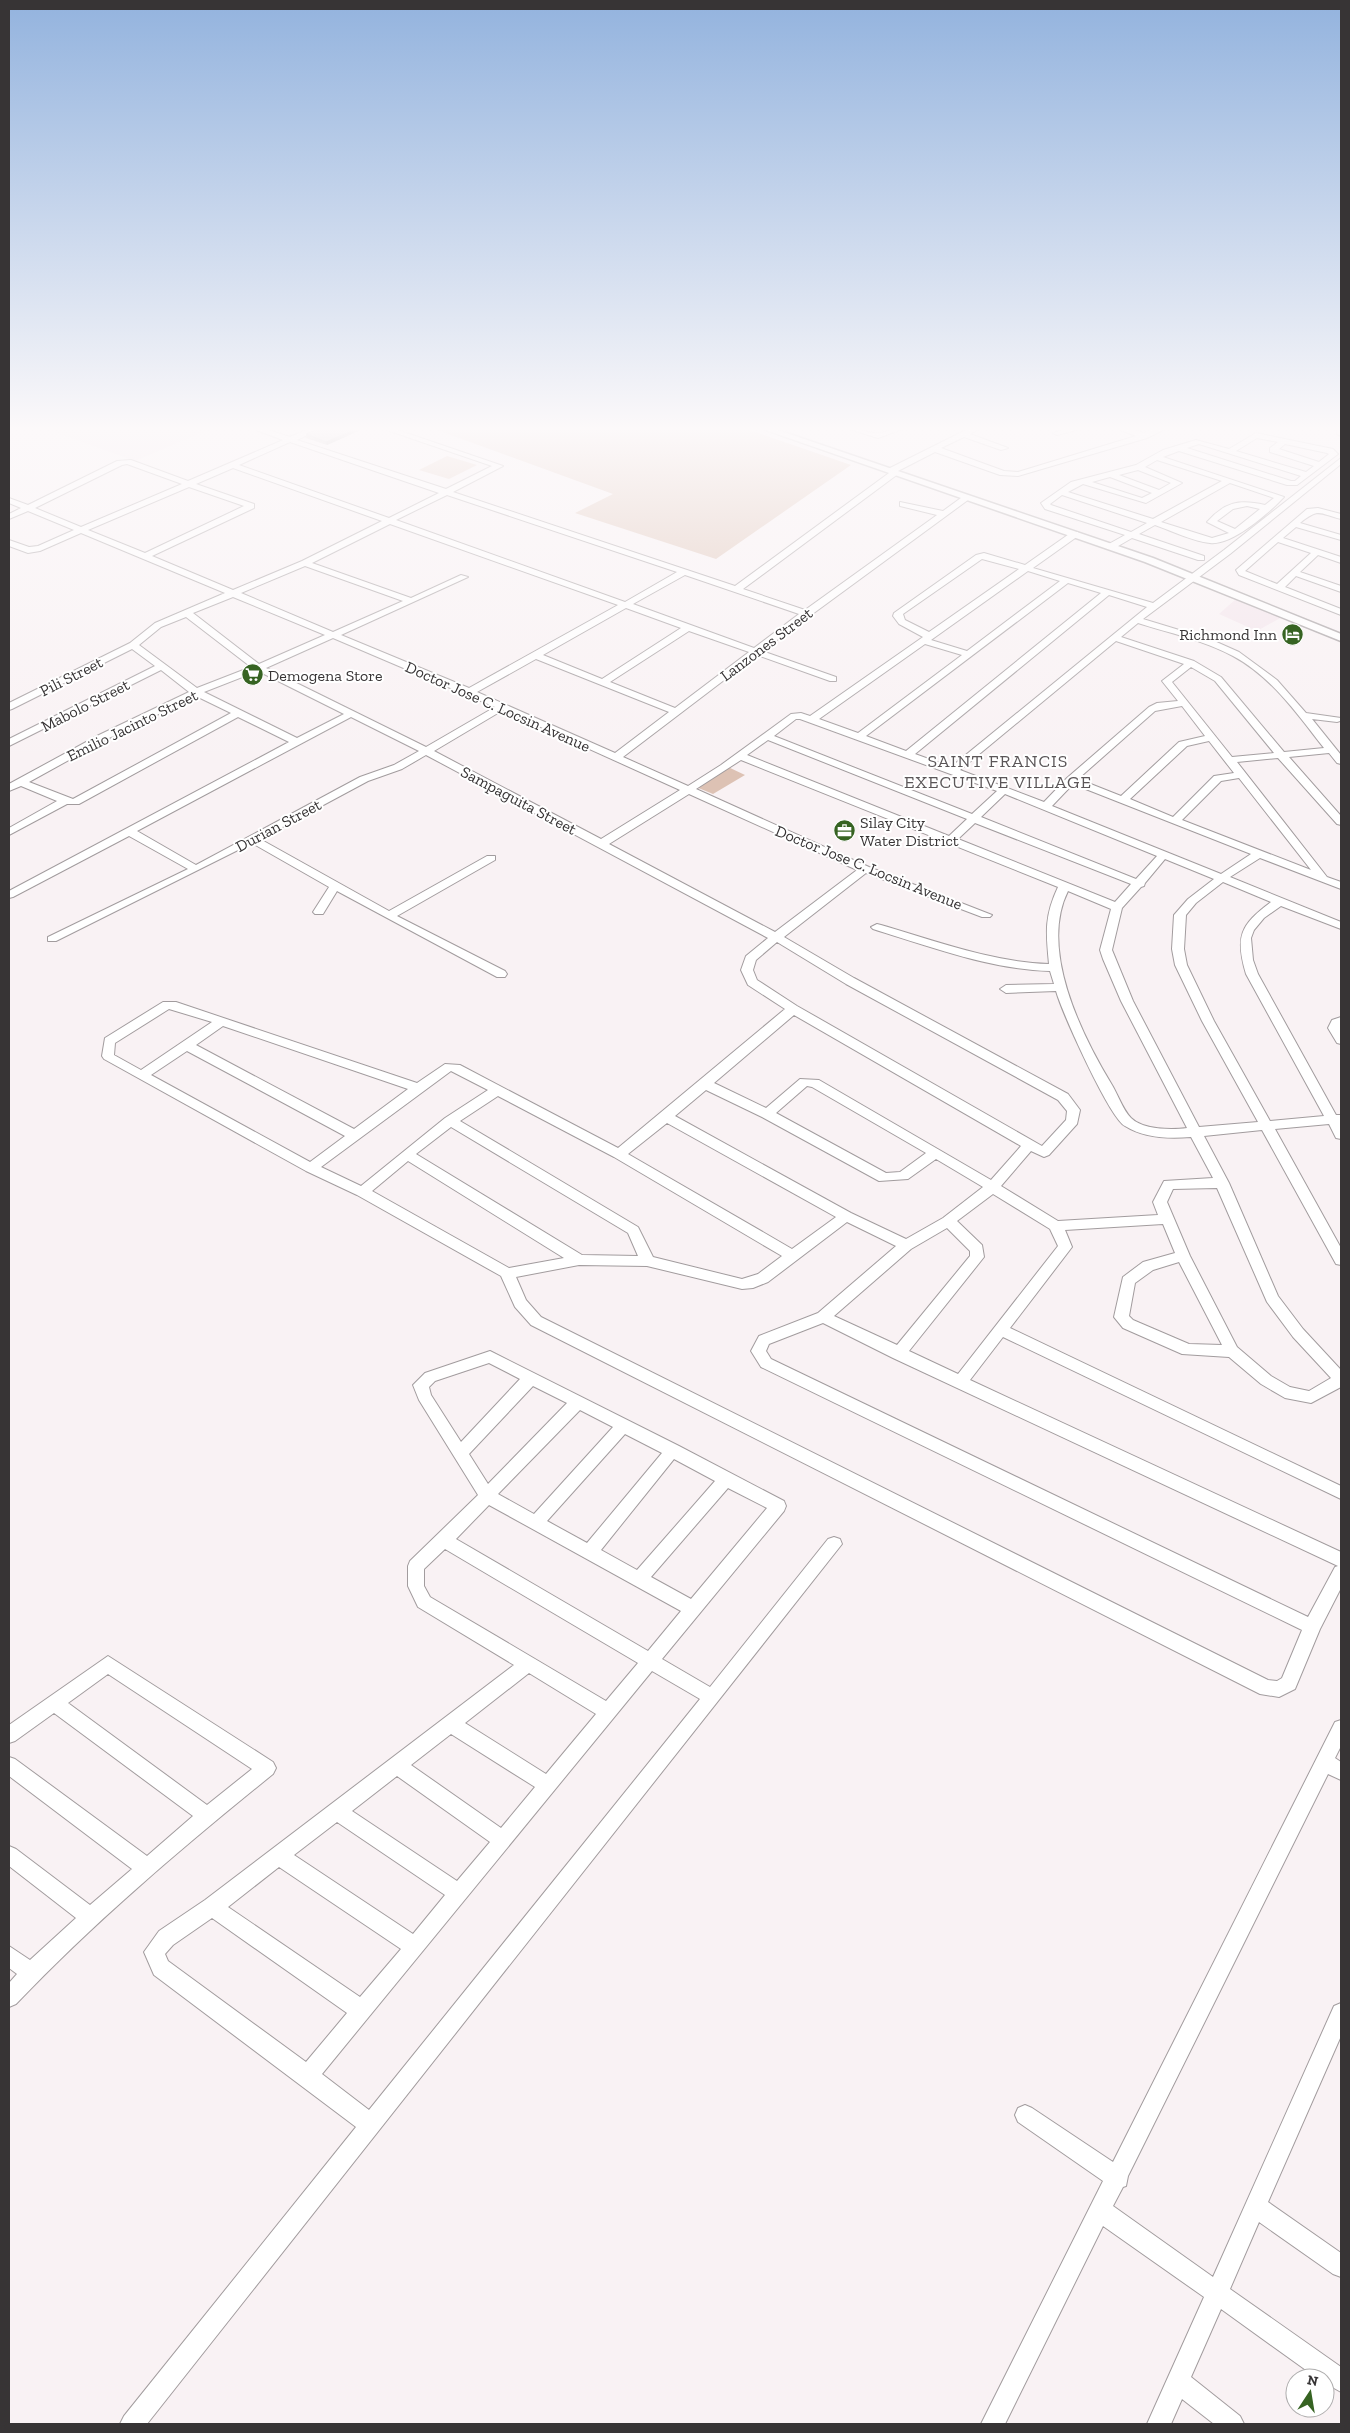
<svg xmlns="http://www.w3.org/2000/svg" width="1350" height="2433" font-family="'Zilla Slab',serif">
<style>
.built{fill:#f3e4eb}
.green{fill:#ddc2b4}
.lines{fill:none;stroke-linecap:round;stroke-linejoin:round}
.minor-casing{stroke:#a29c9e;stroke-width:2}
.major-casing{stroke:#a29c9e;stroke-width:3}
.minor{fill:#fff;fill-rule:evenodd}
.major{fill:#fff;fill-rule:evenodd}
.wall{fill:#a09a9a}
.shaded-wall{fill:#827d7d}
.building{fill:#bab3b3;stroke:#827d7d}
.labels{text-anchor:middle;stroke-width:4;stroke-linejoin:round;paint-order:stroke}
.far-poi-label{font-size:16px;fill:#373435;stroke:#fff;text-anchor:start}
.far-street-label{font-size:16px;fill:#373435;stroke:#fff}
.far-quarter-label{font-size:18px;letter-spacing:1px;fill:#5b5658;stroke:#fff}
</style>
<rect width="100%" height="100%" fill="#f9f2f4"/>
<path class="built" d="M38,426h179l-82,35z
M1236,599l46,18 -25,14 -38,-17z"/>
<path class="green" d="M426,426h312l113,39 -135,94 -141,-46 38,-19z
M447,456l30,9 -28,14 -30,-9z
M728,767l17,8 -32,19 -17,-7z"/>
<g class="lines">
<defs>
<path id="minor" d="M245,426h11l34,11 26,-11h10l-29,14 149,49 46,-23 -117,-40h11l117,40 -50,26 282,94 154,-113 -1,-4 86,-43h9l-13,8 38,14 -7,2 -37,-13 -23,11 63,23 14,1 118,-36 -26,-10h11l23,7 17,-7h10l-24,12 -129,38 -18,-1 -65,-23 -37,19v3l-155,115 62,21 132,-95 -37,-9v-4l43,9 22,-16 7,2 -210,154 74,26v4h-6l-73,-26 -134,102 65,29 33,-21 70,-51 10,-1 9,3 113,-79 -24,-13 -6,-8 1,-3 82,-58 8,-2 41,12 47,-33h6v4l-45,32 120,35 71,-53 117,-92v6l-111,90 -87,65 69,21 27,12 38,28 29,33 35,5 -1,3 -3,1 -25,-3 29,36v9l-4,-1 -8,-10 -40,4 52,59v9l-4,-1 -59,-66 -41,4 90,115 14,5v7l-81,-31 -30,19 111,45v7l-60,-23 -17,12 -10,12 -3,8 2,22 5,14 78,141h5v24l-5,-1 -7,-14 -54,5 66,119v17l-5,-1 -74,-134 -58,6 25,47 49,113 25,33 38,41v17l-30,16 -26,-5 -24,-14 -32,-27 -47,-3 -59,-26 -9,-11 9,-40 20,-15 32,-9 -12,-29 -98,6 7,17 -62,81 331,158v13l-338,-162 -33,43 371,172v36l-21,41 -25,60 -16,8 -19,-3 -729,-369 -16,-18 -14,-31 -144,-81 -51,-24 -202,-112 -2,-3 3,-18 58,-36h13l241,81 28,-19 15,1 158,83 167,-139 -37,-24 -7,-15 5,-14 22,-18 -342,-183 -24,14 -34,12 -108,58 129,72 98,-55h8v4l-98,56 108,55 2,3 -2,3h-8l-160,-86 -14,23h-8l-2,-2 16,-25 -77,-44 -196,98h-8v-4l140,-68 -59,-33 -116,61 -4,1v-7l280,-149 -51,-25 -159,87h-12l-58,31v-7l48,-27 -36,-15 -12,5v-7l90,-49 90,-43 -28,-22 -152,76v-7l146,-73 -23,-17 -120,60 -3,1v-7l121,-60 25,-20 70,-30 -144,-60 -41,18 -12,2 -19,-7v-6l20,7 9,-1 36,-16 -46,-19 -19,8v-5l12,-6 -12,-5v-5l19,7 89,-44 14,-1 57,21 95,-41zM290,442l149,51 -50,25 -150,-53zM127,464l55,20 -101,43 -46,-19 87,-43zM233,468l149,53 -80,40 -69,29 -81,-34 102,-48v-4l-58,-20zM189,487l55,19 -99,47 -57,-23zM447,495l230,77 -52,30 -229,-82zM390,524l228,81 -149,83 -128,-53 127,-58 -7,-2 -50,23 -99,-35zM982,559l37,10 -90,63 -24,-12 -2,-6zM305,566l98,35 -70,31 -92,-39zM1028,571l32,10 -93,70 -36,-11zM685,575l114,39 -45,34 -121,-44zM1068,583l33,10 -195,158 -40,-15zM1109,595l38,12 -196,160 -36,-13zM233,597l92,38 -66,29 -66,-51zM626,608l55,20 -79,51 -59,-24zM186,617l65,50 -54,21 -58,-43 22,-18zM1138,623c31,10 65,17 95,33 39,21 64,58 91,92l-40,4 -63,-75 -27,-16 -73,-24zM689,631l60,21 -74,56 -65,-26zM333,638l162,69 -69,40 -160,-79zM1116,641l68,23 -22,17 16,20 -21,2 -8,4 -82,71 -23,24 -84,-32zM925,644l37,11 -104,78 -39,-14zM536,659l133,53 -54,41 -138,-61zM1191,667l24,14 59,72 -42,4 -60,-75zM258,671l86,43 -47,24 -93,-46zM196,696l35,17 -158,86 -44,-17 78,-43zM1182,706l23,30 -26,6 -58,54 -43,-17 77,-68zM503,710l177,80 -79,49 -167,-88zM351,717l68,34 -25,14 -34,12 -164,88 -59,-34zM796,719h4l197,72 -25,23 -198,-78zM768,740l199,79 -18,17 -202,-81zM1209,741l25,32 -20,3 -41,41 -43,-18 57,-53zM741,760l317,127c-14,30 -12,46 -9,77 -58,-2 -113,-23 -168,-39l-4,-1 -6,3 2,2c58,18 116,40 177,42l4,13 -48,1 -6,4 6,4 50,-2c6,21 53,126 69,135 19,12 44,13 66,11l22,41 -49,3 -11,21 5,13 -100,6 -57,-35 30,-35 13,6 5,-2 28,-31 3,-14 -12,-16 -214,-116 -70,-41 82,-64 116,44h8l2,-2 -123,-48 -173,-78zM1239,778l72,92 -129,-50 39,-39zM1073,784l178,70 -30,20 -169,-68zM689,794l168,76 -82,62 -166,-88zM1005,794l152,62 -21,23 -155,-62zM975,823l156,61 -16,18 -157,-63zM1165,859l49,20 -26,20 -14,16 -2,34 3,16 27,56 56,101 -59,5 -66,-126 -21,-51 10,-42 19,-21 3,-1 1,-3zM1223,882l48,20c-31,23 -36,35 -25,72l78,142 -54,5 -56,-100 -27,-56 -3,-16 2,-34 10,-12zM1068,891l43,18 -11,41 3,9 18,42 66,127c-15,2 -44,2 -56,-10 -8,-8 -13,-23 -19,-33 -31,-51 -73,-136 -44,-194zM777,942l69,42 212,116 9,11 -1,9 -24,26 -245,-140 -40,-26 -4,-10 3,-10zM169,1009l43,13 -71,48 -27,-15 1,-12zM794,1015l227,131 -30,34 -172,-100 -19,-1 -34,29 -52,-25zM223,1026l185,63 -54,40 -158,-84zM187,1051l158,85 -35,26 -159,-87zM451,1071l37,19 -43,28 -84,68 -40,-19zM807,1086l5,1 114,66 -26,19 -14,1 -110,-60zM706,1090l56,27 117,64 29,-2 28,-20 47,28 -40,31 -37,21 -55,-26 -176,-97zM498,1096l116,61 168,99 -24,18 -16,5 -89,-22 -15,-30 -178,-106zM667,1123l169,94 -44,32 -164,-95zM451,1127l177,106 10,23 -56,-1 -166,-101zM408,1161l156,97 -55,10 -137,-77zM1217,1188l50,114 26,35 38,41 -22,13 -19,-4 -19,-11 -34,-29 -47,-91 -23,-54 6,-13zM993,1194l57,35 8,17 -100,128 -49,-23 75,-94 -2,-12 -25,-24zM847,1222l49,24 -78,67 -59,23 -8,15 10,16 541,263 -20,48 -5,3 -9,-1 -727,-363 -15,-17 -10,-23 63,-12 68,1 95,23 11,-1 15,-6zM947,1228l23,23v5l-73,89 -63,-29 77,-67zM1179,1262l43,83 -33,-1 -56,-24 -4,-4 6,-33 18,-13zM823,1323l70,35 445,208 -3,1 -27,50 -537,-258 -5,-8 3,-7z
M840,426c13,-1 28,9 40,7 11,-2 19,-8 31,-7l-33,12z
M1079,426h13l-35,9 -4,-2z
M1341,427v9l-4,-2v-5z
M1256,433l77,16 5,5 -41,31h-10l-108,-34 -16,6 121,40c-14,15 -52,49 -74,46 -18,-2 -38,-12 -55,-18l-16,9 65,22v4h-6l-66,-22 -19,11h-6v-4l18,-10 -80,-26 -4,-6 30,-21 65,-17 27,-15 33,-10 33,9zM1257,438l21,4 -8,6v4l44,14 -8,6 -70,-21zM1199,444l102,32 -6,5h-4l-104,-33zM1285,444l42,9 2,1 -10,8 -40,-13zM1157,460l65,21 -69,38 -85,-27 15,-8 63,19 36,-20 -37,-16zM1138,470l33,13 -12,7 -40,-15zM1110,477l42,16 -10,5 -50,-16zM1230,483l44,15 -9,7c-26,-6 -40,-3 -58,17l22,11 -17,5 -51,-16zM1062,495l85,28 -16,9 -80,-27 -1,-1zM1247,506l13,3 -25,20 -18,-8 16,-12z
M1318,508l23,6v5c-22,-5 -21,-12 -41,4l41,12v5l-45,-13 -13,11 58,19v6l-23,-8 -18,17 41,14v6l-45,-16 -11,11 56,22v6l-102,-40 -3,-5 71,-61zM1278,542l33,11 -34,31 -32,-13z
M1341,1017v27l-4,-1 -9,-15 4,-8z
M490,1351l189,95 105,55 2,5 -2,5 -122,148 48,28 118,-148 6,-2 6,2 2,5 -695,880h-27l4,-8 232,-289 -202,-152 -10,-23 15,-21 46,-31 309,-235 -96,-58 -10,-21v-20l2,-5 68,-66 -59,-95 -6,-15 12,-12zM489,1363l31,16 -59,63 -30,-47 -2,-8 6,-6zM533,1386l34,17 -79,81 -19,-30zM580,1410l33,17 -79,87 -36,-20zM625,1434l37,19 -75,90 -40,-22zM674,1459l41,22 -78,89 -36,-20zM728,1488l39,20 -76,91 -40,-22zM489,1505l192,106 -33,40 -192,-112zM445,1549l193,114 -32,38 -176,-104 -6,-11v-17zM652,1671l48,28 -331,411 -47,-36zM529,1673l67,41 -50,60 -81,-51zM451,1734l84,53 -34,41 -90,-63zM397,1776l93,66 -33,39 -105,-70zM337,1822l108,73 -32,39 -119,-79zM279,1867l122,82 -41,48 -132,-90zM212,1918l135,95 -41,49 -138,-101 -3,-7 8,-9z
M108,1656l165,106 3,6 -3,6c-89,72 -178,147 -257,230l-7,3v-24l8,-9 -8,-6v-22l21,14 46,-42 -67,-52v-20l7,3 74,56 42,-36 -123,-93v-19l6,2 132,97 46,-40 -139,-103 -39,28 -6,2v-18zM108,1674l144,95 -45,36 -139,-102z
M1341,1720v26l-6,12 6,4v18l-13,-6 -200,402 -2,10 -3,1 -10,19 100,71 121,-271 7,-3v33l-73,166 73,51v24l-8,-3 -74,-52 -29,67 111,78v25l-16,-9v-5h-8l-96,-69 -30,68 49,39 4,8h-30l-32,-25 -11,25h-24l57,-127 -101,-71 -98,198h-24l122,-243 -85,-59 -3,-7 3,-7 7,-3 7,3 81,54 222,-440z"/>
<path id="major" d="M754,426h12l387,132 188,76v7l-196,-79z"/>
</defs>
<use href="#minor" class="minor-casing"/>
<use href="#major" class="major-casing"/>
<use href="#minor" class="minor"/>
<use href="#major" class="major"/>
</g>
<path class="wall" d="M365,428l-38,17 -21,-7v-4z"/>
<path class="shaded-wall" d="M363,426h2v2l-38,17 -1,-3z"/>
<path class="building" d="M325,426h38l-37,16 -20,-8z"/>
<linearGradient id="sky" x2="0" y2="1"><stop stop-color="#93b3de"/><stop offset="0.56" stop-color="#fcf9fa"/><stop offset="1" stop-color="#fcf9fa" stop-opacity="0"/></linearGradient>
<rect width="1350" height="766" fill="url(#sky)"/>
<defs>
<symbol id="hotel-disc" viewBox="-11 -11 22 22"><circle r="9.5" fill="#366322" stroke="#fff"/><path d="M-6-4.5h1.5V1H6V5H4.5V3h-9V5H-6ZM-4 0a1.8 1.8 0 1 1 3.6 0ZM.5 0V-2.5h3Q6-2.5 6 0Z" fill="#fff"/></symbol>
<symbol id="supermarket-disc" viewBox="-11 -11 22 22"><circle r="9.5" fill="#366322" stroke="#fff"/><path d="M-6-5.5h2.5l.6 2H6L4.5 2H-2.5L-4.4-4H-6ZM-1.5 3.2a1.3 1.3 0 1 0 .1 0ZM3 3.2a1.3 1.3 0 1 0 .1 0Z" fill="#fff"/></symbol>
<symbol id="office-disc" viewBox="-11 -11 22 22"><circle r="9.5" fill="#366322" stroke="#fff"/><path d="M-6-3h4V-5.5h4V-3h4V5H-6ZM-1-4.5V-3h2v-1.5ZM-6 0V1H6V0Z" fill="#fff"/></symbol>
</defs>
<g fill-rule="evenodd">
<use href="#hotel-disc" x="1280" y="622" width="25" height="25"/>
<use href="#supermarket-disc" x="240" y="662" width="25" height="25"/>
<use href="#office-disc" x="832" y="818" width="25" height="25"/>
</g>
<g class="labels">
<g class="far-poi-label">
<text x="1277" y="640" text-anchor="end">Richmond Inn</text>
<text x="268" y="681">Demogena Store</text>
<text x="860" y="828">Silay City<tspan x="860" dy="18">Water District</tspan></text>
</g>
<g class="far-street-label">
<text transform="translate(766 644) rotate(-37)" y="6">Lanzones Street</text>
<text transform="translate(71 676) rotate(-27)" y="6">Pili Street</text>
<text transform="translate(85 705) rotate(-27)" y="6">Mabolo Street</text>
<text transform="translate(498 706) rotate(24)" y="6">Doctor Jose C. Locsin Avenue</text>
<text transform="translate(132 725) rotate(-26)" y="6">Emilio Jacinto Street</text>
<text transform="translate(519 800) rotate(28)" y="6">Sampaguita Street</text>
<text transform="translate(278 825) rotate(-28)" y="6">Durian Street</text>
<text transform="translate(869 867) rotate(22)" y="6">Doctor Jose C. Locsin Avenue</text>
</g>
<g class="far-quarter-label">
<text x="998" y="767">SAINT FRANCIS<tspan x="998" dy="21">EXECUTIVE VILLAGE</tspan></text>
</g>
</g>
<rect width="1350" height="2433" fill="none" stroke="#373435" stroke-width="20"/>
<g transform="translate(1310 2393) rotate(12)"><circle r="24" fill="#ffffff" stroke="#afaeae"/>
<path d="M0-4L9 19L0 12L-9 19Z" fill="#366322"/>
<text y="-8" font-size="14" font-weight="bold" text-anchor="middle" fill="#373435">N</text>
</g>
</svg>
